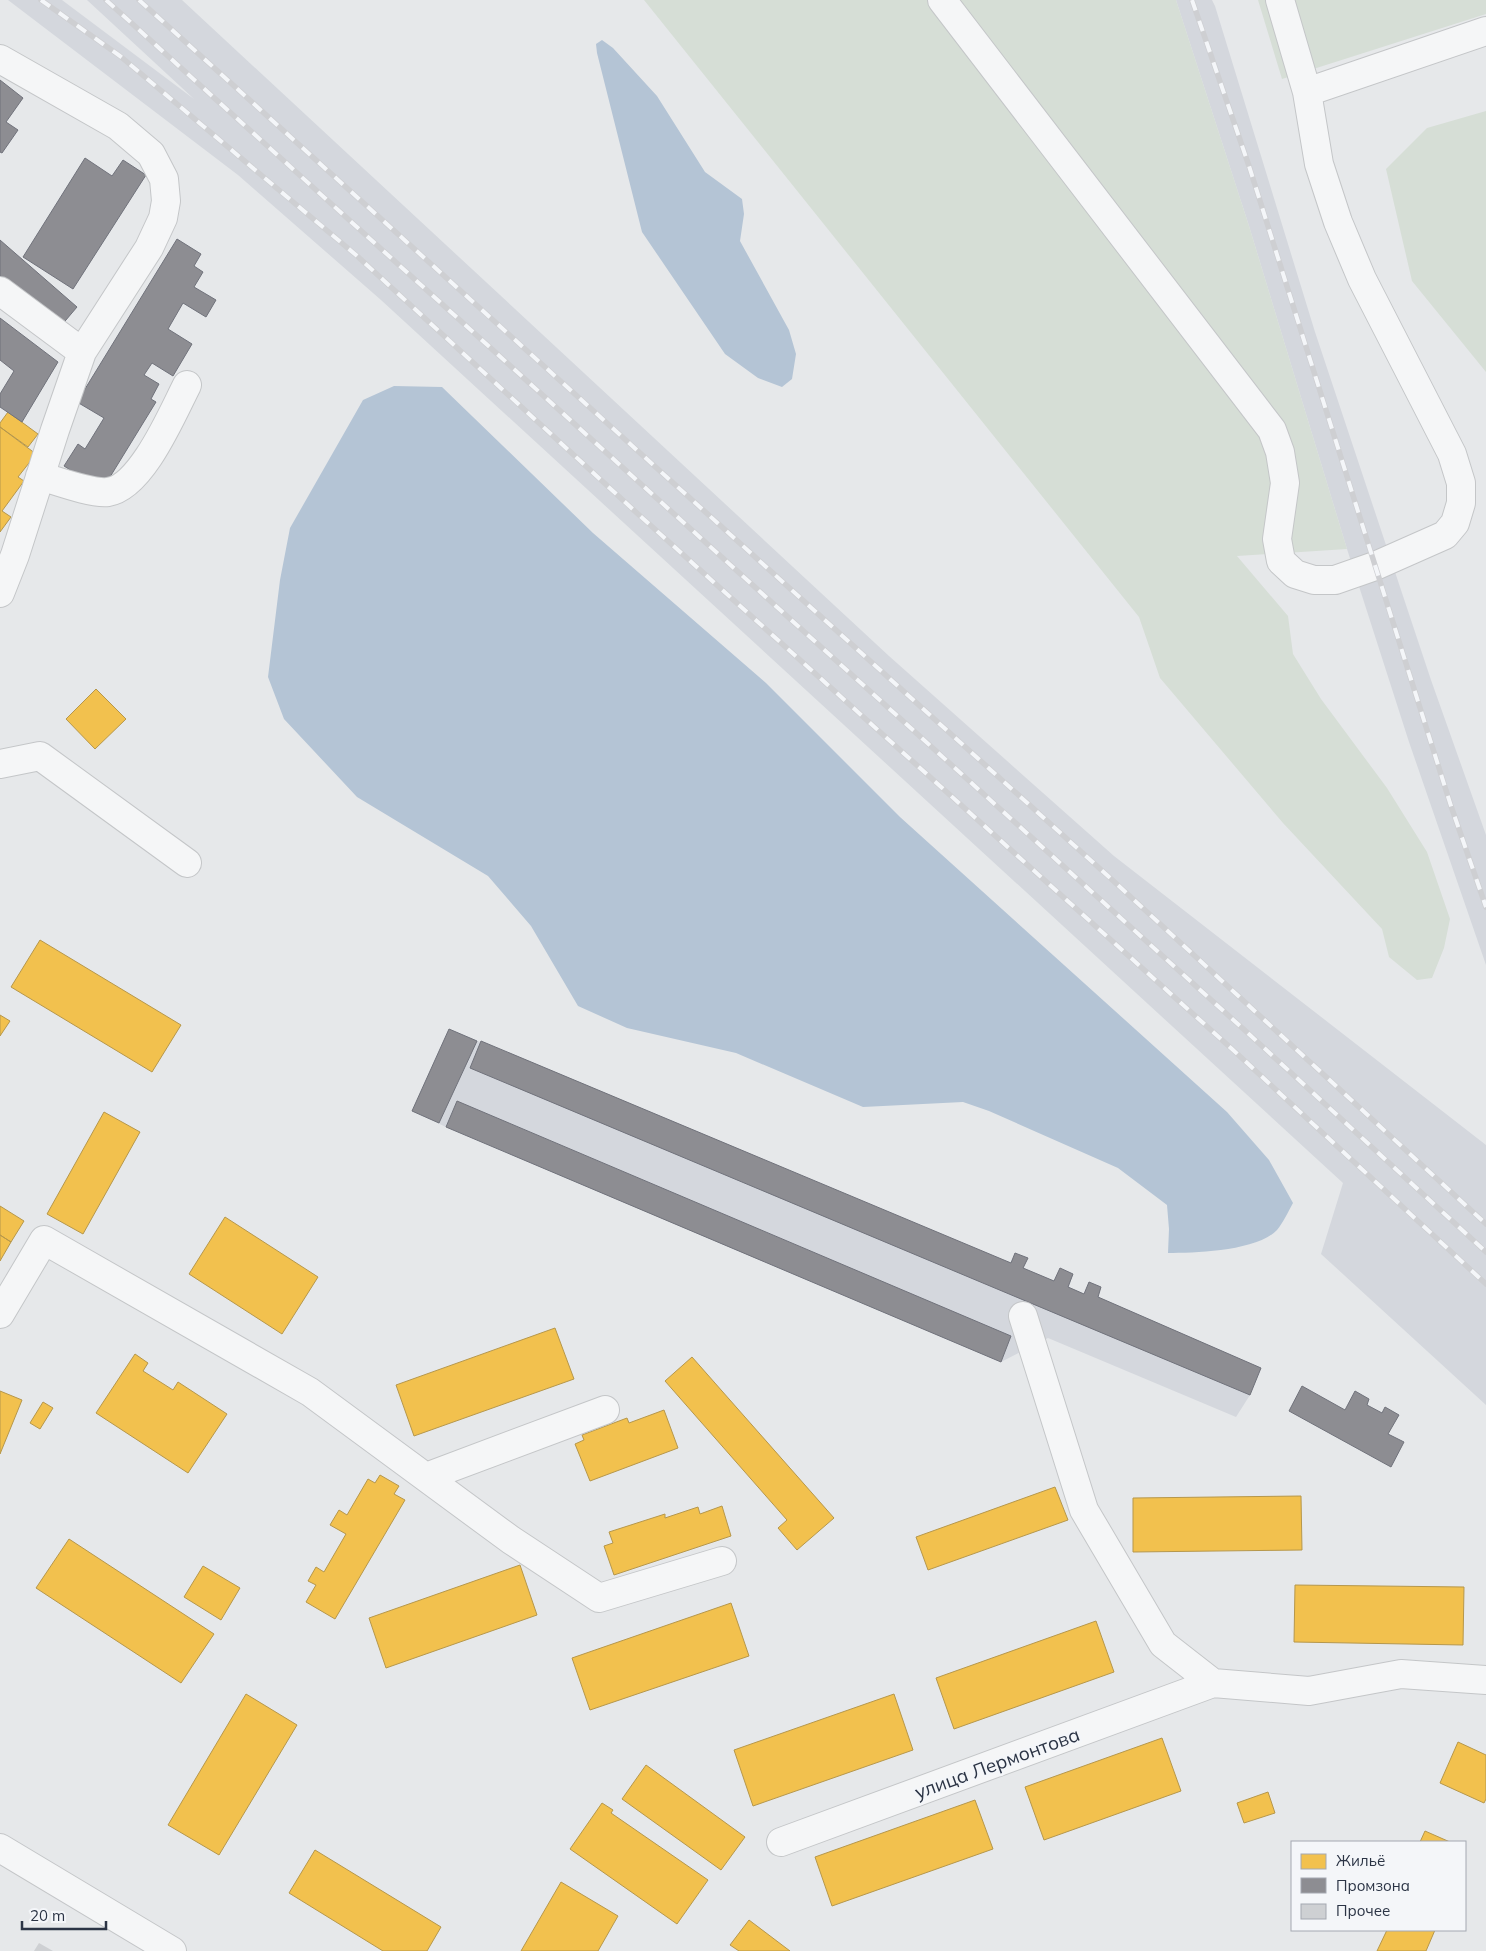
<svg xmlns="http://www.w3.org/2000/svg" width="1486" height="1951" font-family="Mulish,sans-serif">
<style>
.built{fill:#d4d7dd}
.green{fill:#d6ded6}
.water{fill:#b4c4d5}
.homes{fill:#f2c14e;stroke:#b6974b}
.industry{fill:#8d8d92;stroke:#70727b}
.building{fill:#ced0d3}
.lines{fill:none;stroke-linecap:round;stroke-linejoin:round}
.minor-casing{stroke:#c4c6c8;stroke-width:30}
.minor{stroke:#f5f6f7;stroke-width:28}
.rail-casing{stroke:#cecfd2;stroke-width:5.5}
.rail{stroke:#f4f6f9;stroke-width:4;stroke-dasharray:11;stroke-linecap:butt}
.labels{text-anchor:middle;stroke-width:5;stroke-linejoin:round;paint-order:stroke}
.street-label{font-size:19px;fill:#2b3445;stroke:#f4f6f9}
</style>
<rect width="100%" height="100%" fill="#e6e8ea"/>
<path class="built" d="M8,0h54l132,99 -107,-99h95l707,656 225,200 372,289v260l-165,-151 22,-71 -962,-883 -143,-125z
M1176,0h36l3,6 100,326 116,348 55,155v130l-77,-223 -62,-193 -98,-323z
M449,1029l561,234 5,-10 13,5 -4,10 30,13 6,-13 13,6 -4,13 15,7 5,-12 12,5 -3,10 163,71 -11,27 -14,22 -188,-79 -47,24 -555,-235 -34,-16z"/>
<path class="green" d="M644,0h532l73,226 98,323 -110,7 51,60 5,38 28,45 66,89 40,64 23,67 -6,29 -12,30 -15,2 -28,-23 -7,-28 -99,-106 -123,-145 -21,-61z
M1258,0h228v14l-204,65z
M1486,111v261l-74,-91 -26,-112 41,-41z"/>
<path class="water" d="M602,40l11,8 44,48 48,76 37,27 2,15 -4,27 49,89 7,24 -4,25 -10,8 -24,-9 -33,-24 -83,-122 -45,-179 -1,-9z
M394,386l48,1 151,146 173,150 134,134 327,295 42,48 24,43c-5,9 -10,20 -16,27 -20,21 -81,23 -109,23l1,-24 -2,-24 -49,-37 -129,-57 -26,-9 -100,5 -127,-54 -109,-25 -49,-22 -47,-80 -43,-50 -131,-79 -73,-78 -16,-42 12,-97 10,-52 73,-128z"/>
<path class="homes" d="M8,412l30,22 -10,13 -28,-20v-4z
M0,427l36,27 -18,23 6,4 -22,30 9,6 -11,15z
M96,689l30,30 -31,30 -29,-30z
M40,940l141,85 -29,47 -141,-85z
M0,1015l10,6 -10,15z
M104,1112l36,20 -57,102 -36,-20z
M0,1206l24,15 -13,21 -11,-7z
M225,1217l93,60 -36,57 -93,-60z
M0,1235l11,7 -11,19z
M555,1328l19,51 -160,57 -18,-51z
M135,1354l13,9 -5,8 30,19 5,-8 49,32 -39,59 -92,-60z
M692,1357l142,161 -37,32 -19,-22 9,-8 -122,-139z
M0,1391l22,9 -22,54z
M43,1402l10,6 -13,21 -10,-6z
M664,1410l14,38 -88,33 -15,-37 9,-4 -2,-5 45,-17 2,5z
M380,1475l19,11 -5,8 11,6 -70,119 -29,-17 10,-17 -8,-4 8,-14 8,5 22,-38 -16,-9 9,-15 8,5 21,-36 7,4z
M1055,1487l13,33 -140,50 -12,-33z
M1301,1496l1,54 -169,2v-54z
M722,1506l9,30 -117,39 -10,-29 9,-3 -4,-11 56,-18v4l33,-11 2,7z
M69,1539l145,95 -33,49 -145,-95z
M520,1565l17,50 -151,53 -17,-50z
M203,1566l37,22 -19,32 -37,-23z
M1295,1585l169,2 -1,58 -169,-3z
M731,1603l18,53 -159,54 -18,-52z
M1096,1621l18,51 -160,57 -18,-51z
M246,1694l51,31 -78,130 -51,-30z
M894,1694l19,56 -160,56 -19,-56z
M1162,1738l19,53 -137,49 -19,-53z
M1458,1742l28,13v44l-2,4 -44,-20z
M646,1765l99,72 -24,33 -99,-71z
M1268,1792l7,21 -31,10 -7,-20z
M975,1800l18,49 -161,57 -17,-49z
M602,1803l11,7 -2,3 97,67 -31,44 -107,-75z
M1425,1831l25,11h-30z
M315,1850l126,77 -14,24h-44l-94,-58z
M561,1882l57,34 -20,35h-77z
M749,1920l41,31h-51l-9,-6z
M1387,1930h48l-9,21h-49z"/>
<path class="industry" d="M0,80l23,18 -17,24 12,8 -16,23 -2,-1z
M85,158l27,18 11,-16 23,15 -73,114 -50,-32z
M177,239l24,15 -7,12 9,6 -9,15 22,13 -10,17 -23,-14 -15,26 24,15 -19,32 -21,-13 -8,12 15,9 -8,15 5,3 -54,88 -38,-24 14,-22 7,5 19,-31 -27,-16z
M0,240l77,67 -17,20 -60,-51z
M0,318l58,44 -36,60 -22,-15v-13l14,-23 -14,-11z
M449,1029l28,12 -38,82 -27,-12z
M481,1041l530,222 4,-10 13,5 -5,10 31,13 6,-13 13,6 -5,13 16,7 5,-12 12,5 -3,10 163,71 -11,27 -780,-327z
M457,1101l554,235 -10,26 -555,-235z
M1302,1386l43,24 10,-19 14,8 -2,6 15,8 3,-6 14,8 -11,19 16,8 -13,25 -102,-56z"/>
<path class="building" d="M39,1943l14,8h-19z"/>
<g class="lines">
<defs>
<path id="minor" d="M942,0l330,430 8,22 5,31 -8,56 4,22 14,13 19,6h21l40,-14 70,-31 10,-12 6,-20v-20l-9,-29 -90,-175 -24,-57 -19,-58 -12,-72 -27,-92
M0,59l118,67 33,28 13,25 2,22 -3,17 -14,30 -67,104 -27,78 -40,125 -15,38
M1307,92l179,-61
M0,291l82,61
M40,476c17,5 52,18 68,16 34,-5 65,-80 79,-107
M0,764l40,-8 147,107
M0,1314l44,-74 266,152 201,148 88,58 123,-37
M1023,1316l61,194 79,134 50,39 96,8 92,-17 85,6
M426,1477l179,-67
M781,1842l432,-159
M0,1848l172,103"/>
</defs>
<use href="#minor" class="minor-casing"/>
<use href="#minor" class="minor"/>
<defs>
<path id="rail" d="M41,0l79,56 236,199 282,259 594,535 254,235
M106,0l1144,1035 236,217
M139,0l969,876 378,348
M1192,0l57,166 202,640 35,101"/>
</defs>
<use href="#rail" class="rail-casing"/>
<use href="#rail" class="rail"/>
</g>
<g class="labels">
<g class="street-label">
<text transform="translate(997 1763) rotate(-20)" y="7">улица Лермонтова</text>
</g>
</g>
<rect x="1291" y="1841" width="175" height="90" fill="#f4f6f9" stroke="#a4a8b1"/>
<rect x="1301" y="1854" width="25" height="15" fill="#f2c14e" stroke="#a4a8b1"/>
<text x="1336" y="1866" font-size="15" fill="#2b3445">Жильё</text>
<rect x="1301" y="1878" width="25" height="15" fill="#8d8d92" stroke="#a4a8b1"/>
<text x="1336" y="1891" font-size="15" fill="#2b3445">Промзона</text>
<rect x="1301" y="1904" width="25" height="15" fill="#ced0d3" stroke="#a4a8b1"/>
<text x="1336" y="1916" font-size="15" fill="#2b3445">Прочее</text>
<path d="M22 1921v8h84v-8" fill="none" stroke="#2b3445" stroke-width="2.5"/>
<text x="30" y="1921" font-size="15" fill="#2b3445" stroke="#f4f6f9" stroke-width="4" paint-order="stroke">20 m</text>
</svg>
